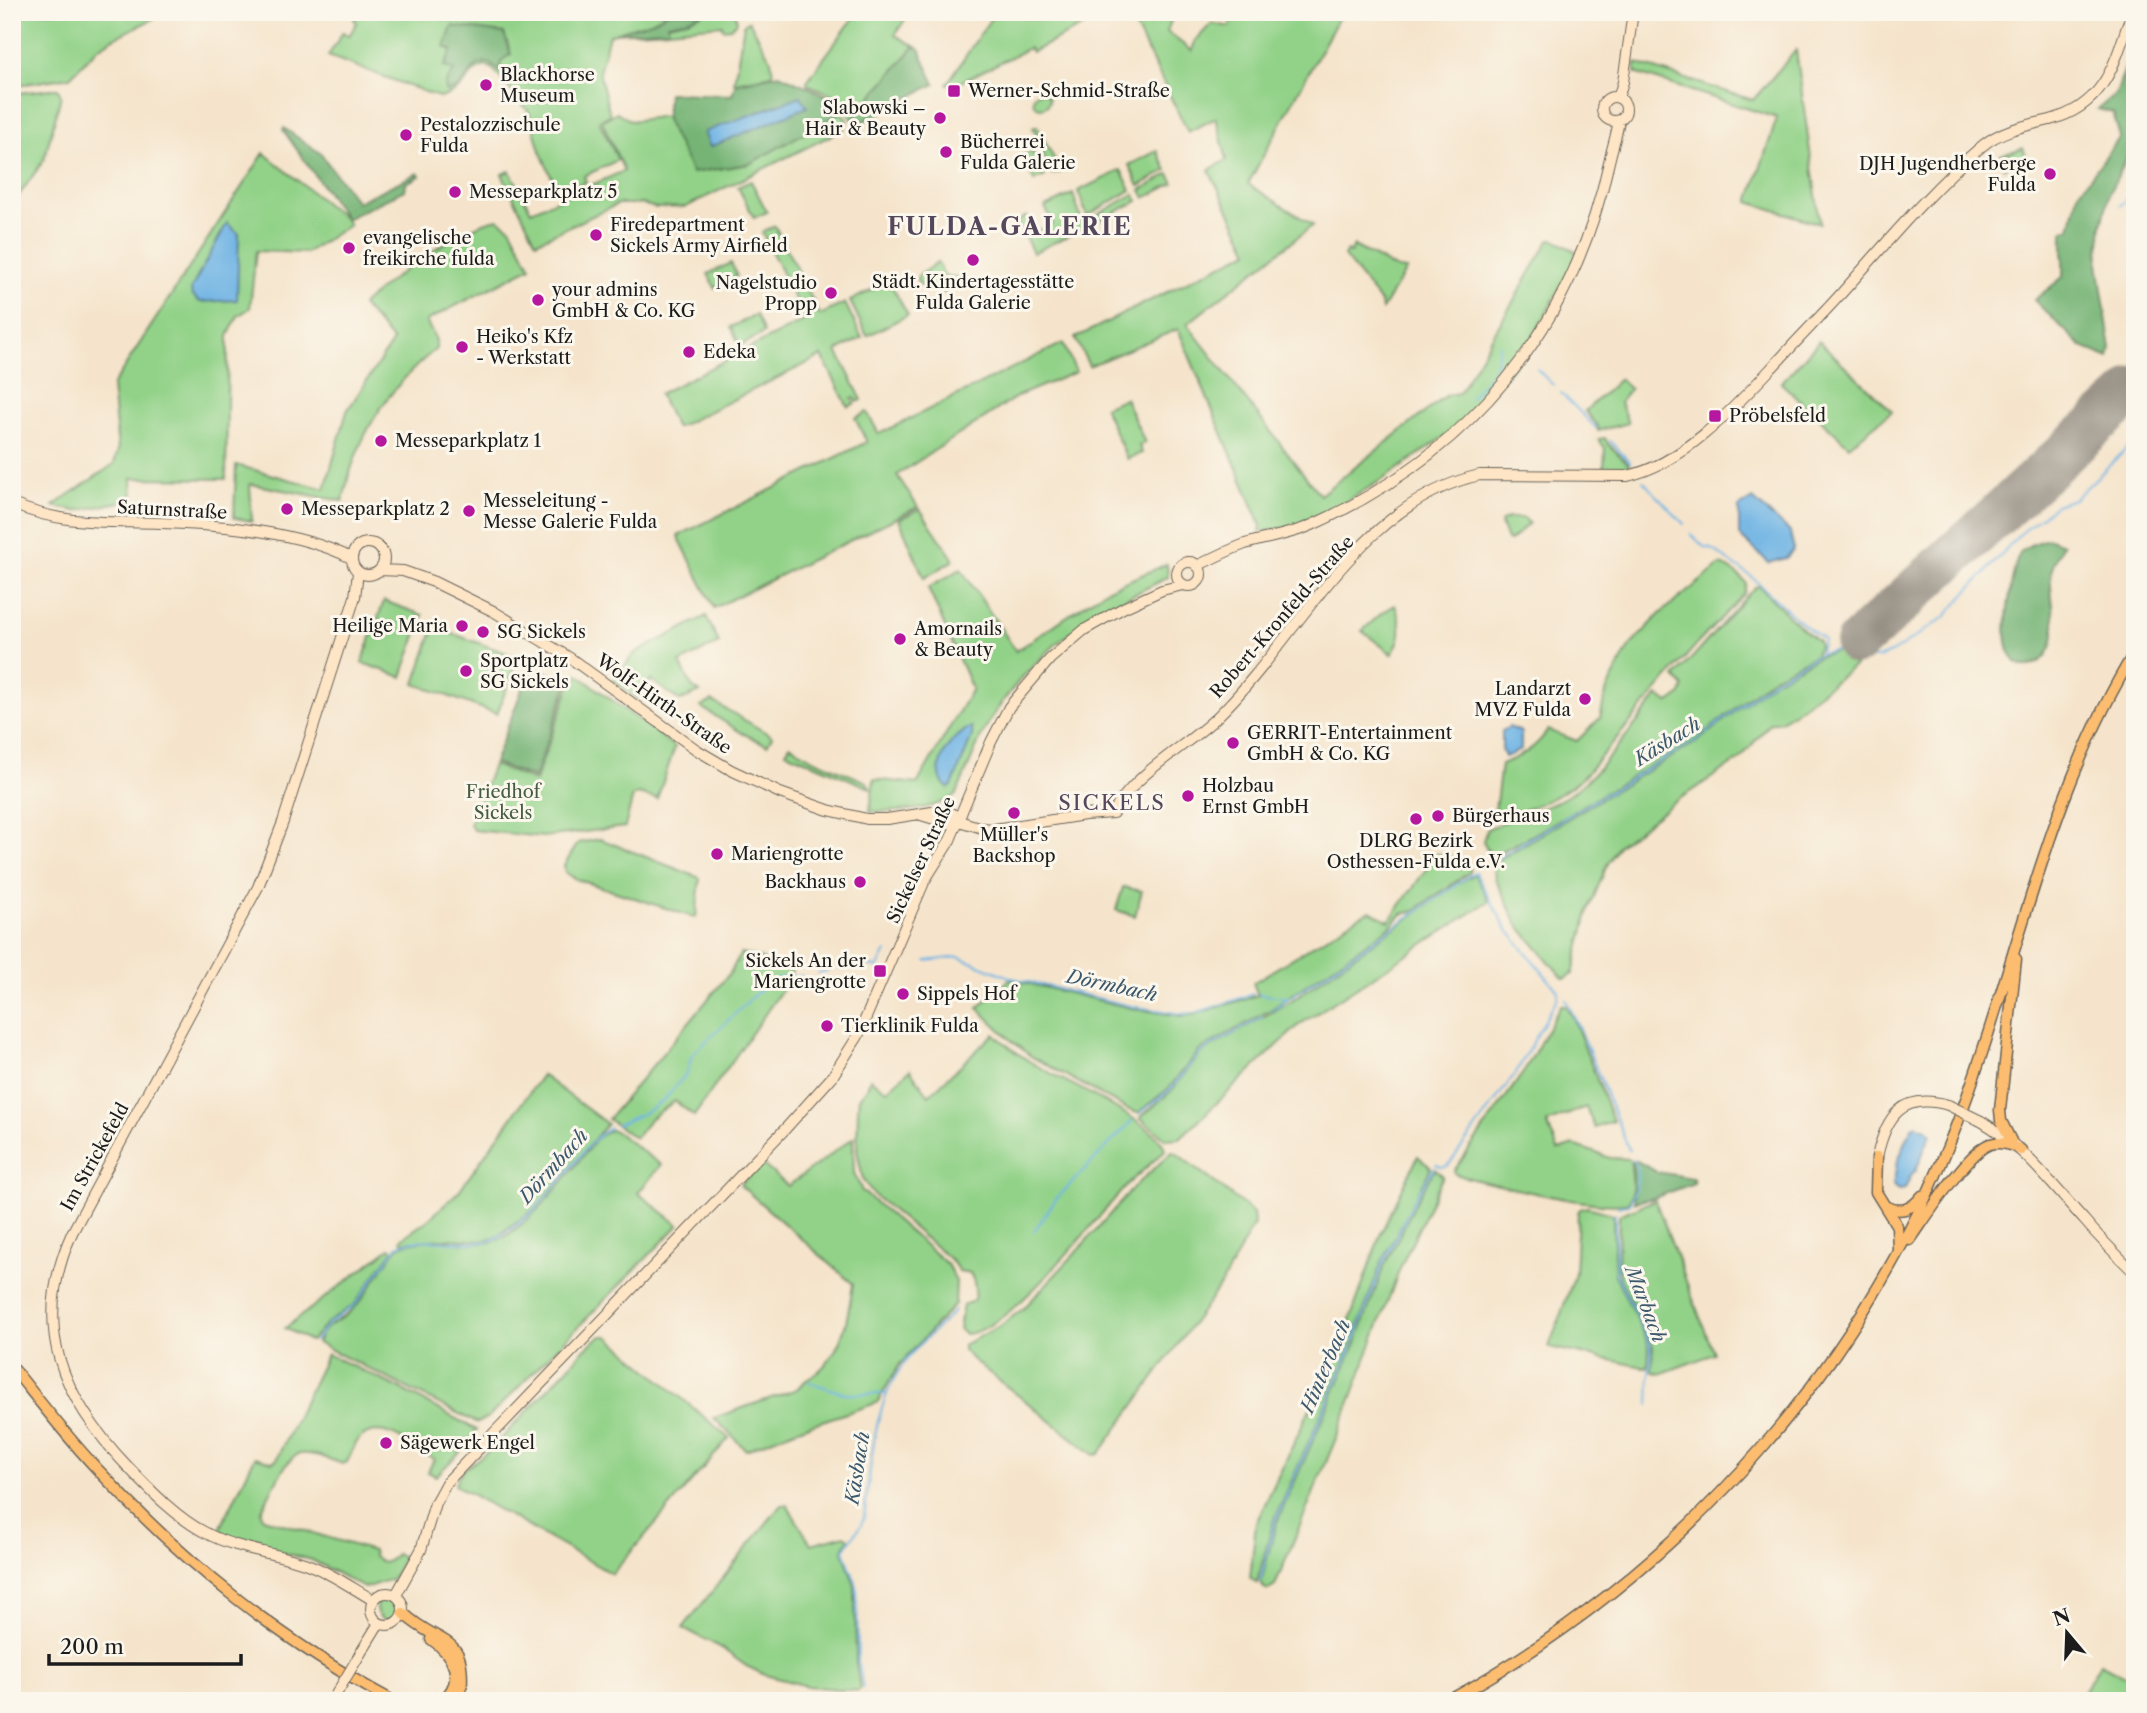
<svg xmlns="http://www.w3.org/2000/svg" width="2147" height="1713" font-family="'Libre Caslon Text',serif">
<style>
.green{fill:#92d288;stroke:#577752;stroke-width:2}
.forest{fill:#75b474;stroke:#486848;stroke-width:2}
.water{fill:#6eb3e4;stroke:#456880;stroke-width:2}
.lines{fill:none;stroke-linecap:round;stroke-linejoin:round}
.stream{stroke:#6eb3e4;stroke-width:2}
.runway{stroke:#888074;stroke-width:44}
.secondary-casing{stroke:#686259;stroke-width:12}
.primary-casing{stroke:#686259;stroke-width:13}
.secondary{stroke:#fee5c5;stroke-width:10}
.primary{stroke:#fcbd6f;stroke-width:10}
.secondary-bridge-casing{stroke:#686259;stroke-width:12;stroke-linecap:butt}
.secondary-bridge{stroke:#fee5c5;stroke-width:10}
.poi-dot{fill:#b5179e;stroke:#fbf7ec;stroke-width:2.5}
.labels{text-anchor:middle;stroke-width:6;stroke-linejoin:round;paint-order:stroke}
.poi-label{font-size:18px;fill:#1c1c1c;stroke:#fbf7ec;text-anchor:start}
.street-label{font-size:18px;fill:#1c1c1c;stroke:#fbf7ec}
.park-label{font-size:18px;fill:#455c42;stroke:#fbf7ec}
.water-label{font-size:19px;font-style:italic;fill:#3d586c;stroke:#fbf7ec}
.quarter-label{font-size:21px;letter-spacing:2px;fill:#55485c;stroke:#fbf7ec}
.district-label{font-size:24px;font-weight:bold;letter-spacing:2px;fill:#55485c;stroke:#fbf7ec}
</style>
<rect width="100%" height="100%" fill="#fbf7ec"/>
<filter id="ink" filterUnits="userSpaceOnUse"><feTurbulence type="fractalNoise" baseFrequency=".0143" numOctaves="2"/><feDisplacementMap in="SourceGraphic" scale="14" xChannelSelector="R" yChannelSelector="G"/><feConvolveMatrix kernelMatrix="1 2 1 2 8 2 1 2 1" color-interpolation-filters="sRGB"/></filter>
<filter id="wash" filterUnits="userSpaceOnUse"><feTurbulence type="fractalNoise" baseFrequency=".00686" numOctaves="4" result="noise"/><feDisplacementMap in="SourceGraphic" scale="28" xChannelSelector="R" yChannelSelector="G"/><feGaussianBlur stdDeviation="1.57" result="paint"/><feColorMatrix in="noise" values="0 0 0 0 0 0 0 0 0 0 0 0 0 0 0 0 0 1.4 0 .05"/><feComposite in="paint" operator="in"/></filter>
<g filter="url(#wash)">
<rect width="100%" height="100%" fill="#f5e4cb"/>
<path class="green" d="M12,12h145l1,1 -5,6 -41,20 -15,10 -27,28 -58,9z
M358,12h44l62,10 5,-10h200l-18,10 -42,13 -10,37 11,43 -11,6 19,39 -34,16 2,6 -27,12 -19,-43 -11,-39 -37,-44c-15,-7 -21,10 -31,19 -5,5 -13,8 -20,11l-113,-42 15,-24 6,4 8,-14 -3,-2z
M706,12h29l2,10 -7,6 -7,1 -1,-4 -54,5 -1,-6 20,-4z
M858,12h52l-15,23 20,11 -63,73 -20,-25 -25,-10v-3z
M995,12h14l14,5 20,2 23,-7h45l-79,40 -3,-4 -76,38 -6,-2z
M1128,12h46l-7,20 25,19 3,-10 17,-18 18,4 1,-7 -9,-8h113l5,3 -92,169 65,41 -126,99 133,171 127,-100 12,-2 91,-154h3l26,14 -55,101 -56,66 -83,58 -58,35 -38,15 -29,4 1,-7 -83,-196 -89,37 -14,-28 174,-87 -40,-81 18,-10 -11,-42 -28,14z
M749,21l22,39 2,15 -39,7 10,-58z
M1796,50l24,174 -71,-22 28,-84 -142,-45 1,-10 117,37z
M50,89h8l3,7 -17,64 -32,45v-111z
M1033 100a8 8 0 1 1 16 0a8 8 0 1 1-16 0Z
M617,112l14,9 35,-5 27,57 56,-9 92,-52 6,8 -3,9 -158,78 -30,1 -14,-4h-24l-82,38 -34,-68 8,-3 21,40 93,-40 -22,-50z
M1037,126l24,46 -9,2 -12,-25 3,-2 -10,-19z
M2023,148l5,12 -24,8 -4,-13z
M1032,151l13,25 -11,5 -12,-25z
M1157,151l10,19 -28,16 -10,-21z
M264,153l82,67 3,5 -43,28 -50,-2 -6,57 -12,8 -10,20 -2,143 -94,-1 1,24 -8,-1 -49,10 -23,-5 61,-42 4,-14 -6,-64z
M1121,170l10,20 -44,26 -9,-25z
M1169,174l5,9 -29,15 -4,-8z
M751,181l16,31 -13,6 -16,-31z
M1073,194l11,34 -51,25 -16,-32 10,-5 8,16 18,-8 -8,-17z
M1134,194l4,7 -48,24 -1,-5z
M498,219l12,8 21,40 -105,54 10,19v9c-50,40 -81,89 -93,152l-93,-17 2,37 -18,-3 2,-53 89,24 22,-78 46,-70 -31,-36c28,-26 100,-80 136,-86z
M775,226l45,89 25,-12 17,35 -25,13 25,49 -5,2 -2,-4 -3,1 2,5 -6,3 -26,-51 -146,72 -17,-34 146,-74 -43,-88z
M1354,246l43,23 9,1 -24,39 -2,-7 -36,-46 3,-5 3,2z
M937,262l8,14 17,2 1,3 -8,9 -12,3 -5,-4h-13l-8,-8v-4z
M731,263l6,13 -22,12 -7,-14z
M889,281l19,34 -41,21 -17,-35z
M756,315l8,18 -24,13 -9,-19z
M1819,341l73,70 -43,35 -68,-63z
M1063,343l13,29 -58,24 -121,79 21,32 -204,101 -36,-72 189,-94 -12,-24 12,-6 12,22z
M1620,379l10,10 -10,13 8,21 -30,8 -1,-6 -12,-14z
M1125,398l20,45 -6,2 3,8 -15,6 -23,-52z
M1605,438l3,6 21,20v4h-25l1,-20 -7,-9z
M920,509l34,51 -30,18 -25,-59z
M1508,518h16l5,5 -19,18 -3,-1 -6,-16 1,-3z
M1167,564l1,13c-26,14 -52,25 -77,41 -41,26 -87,73 -109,117 -9,20 -17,40 -26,60 -20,15 -61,18 -86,16l4,-32 43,5 55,-95 -44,-101 33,-19 55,82 90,-61z
M1720,565c11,3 19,9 26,18l-2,11 -49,52 -108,127c-24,25 -57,35 -90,47l-3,-2 7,-54c20,-7 35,-16 47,-34l29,11 23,-23 7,-29 22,-42 32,-34z
M1759,586l38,38 21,17 1,6 -5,9 -39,20 -78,63 -166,97 -31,16 -7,2 -5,-2 -5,-11 4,-12c26,-11 55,-18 80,-33 30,-18 67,-71 91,-100l11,7 11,-8 4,-8 -9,-10 80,-90z
M384,601l39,14 -21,62 -40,-14z
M1395,605c7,20 8,32 -3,49l-30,-23 20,-18z
M706,616l13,27 -39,20 12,24 8,5 -20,9 -29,-21 -14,19 -24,-19 21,-26z
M434,627l84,30 -21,57 -82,-30z
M1836,651l23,9 -2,4 -65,50 -11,7 -11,2 -30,36 -64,42 -57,44 -13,22 -17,42 -16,65 -7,4h-3l-46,-54 -22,-46 -2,-15 205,-122 77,-61 44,-24z
M577,674l98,73 -18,52 -19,-5 -5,2 -8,31 -82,10 -70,-7 -3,-6 23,-59 42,16 39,-106z
M712,701l60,35 -5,9 -25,-12 -41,-26z
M790,745l23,14 54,23 3,6 -84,-36z
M600,839l100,39 -4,40 -120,-39 -11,-7 -1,-6 14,-23z
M1437,854l16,3 17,9v6l-58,40 -10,2 -12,13 -120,83 -70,40 -31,38 -31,25 -11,-4 -95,-52 -20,-16 -34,-33 32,-29 121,29 51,8 13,-2 63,-19 -5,-12 107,-67 10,-5 19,10z
M1475,874l14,27 -190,124 -119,113 -14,1 -26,-21 32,-28 29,-37 91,-53 166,-117z
M1123,887l19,4 -7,25 -19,-6z
M741,953l51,15 -2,10 -96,138 -19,-15 -24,17 -16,20 -27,-19 122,-146z
M1561,1005h4l8,12 40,104 -18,7 -9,-21 -39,16 11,27 16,-5 36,13 20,1c1,11 6,35 -2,43 -14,12 -133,-18 -156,-23l-17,-5 -1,-3 71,-101z
M994,1034c11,9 22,19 35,27 24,16 133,63 136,89 -12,12 -24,22 -36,33 -32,33 -120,151 -164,151l-6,-5 4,-24 10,-4c4,-8 2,-20 -3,-28l-11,-2 -8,-11 -77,-65 -11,-15 -6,-30 1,-42 1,-10 8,-10 3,-9 17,11 23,-20 19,25z
M542,1075l65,49 -70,83 -40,29 -15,5 -36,-2 -44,3 -1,-3 27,-19 31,-29z
M610,1130l5,1 46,34 -23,28 41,32 -191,193 -11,5 -160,-80c6,-19 23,-21 35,-33 19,-19 29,-43 46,-63 25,-13 59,-2 86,-4 38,-2 90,-77 113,-105z
M853,1138l1,35 8,18 85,73 9,17 -1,23 -55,60 -23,39 -82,27 -49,20 -32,-32 83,-29c7,-9 17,-13 26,-22 22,-23 25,-52 30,-83l-113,-99 21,-22 27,23z
M1172,1152l4,1 73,56 4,4 1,11 -32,59 -123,171 -5,1 -121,-95 -10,-10v-5l37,-19 24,-18 47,-50 64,-72z
M1418,1156l13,12 -50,96 -29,80 -79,179 -16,60 -7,-5 6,-55 87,-184 38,-106z
M1435,1169l8,7 -42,90 -62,165 -62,150 -2,5 -7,4 -5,-3 -2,-5 15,-58 79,-179 29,-79 35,-70z
M1655,1200l59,154 -54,20 -8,-3 1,-25 -33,-67 -2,-10 1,-54z
M1587,1207l26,7 2,61 32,66 2,6 -1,21 -99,-21 26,-73 3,-62 2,-3z
M390,1248l3,2 -39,55 -27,18 -14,16 -3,2 -25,-13z
M603,1336h5l121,102 -117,136 -157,-89c2,-17 30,-28 41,-41 24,-25 47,-50 71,-75 10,-11 22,-28 36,-33z
M327,1354l70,33 80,43 -17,22 -24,24 -8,-4 6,-13c-20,-11 -52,-41 -74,-21 -6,6 -9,17 -13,24l-4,2c-13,-4 -30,-12 -43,-10 -15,2 -32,45 -39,58l2,6 110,33 1,5 9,7 6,-2 7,-7 8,3 -12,22 -28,9 -52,-28 -57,-14 -37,-13 37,-76 17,5 4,-2z
M781,1505h6l24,39 34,-9 4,3 -6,12 12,36 1,76 4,26 -3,3 -50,-5 -42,-11 -19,-9 -26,-19 -37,-19z
M376 1608a12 12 0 1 1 24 0a12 12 0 1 1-24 0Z
M2100,1663l35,18v20h-57z"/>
<path class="forest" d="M669,12h37l-19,8 -19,4v6l-54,3 37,-11z
M452,26l52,7 7,21 -10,7 -1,11c-22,-24 -28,4 -43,16 -3,2 -7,3 -11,4l-1,-8 9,-14 -10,-3 8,-17 -7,-3z
M2135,41v95l-5,17 -20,38 -8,34 -4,38 13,86 -2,9 -27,-11 -48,-47 29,-23v-47l7,-1 8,-35 42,-57 -7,-24 -15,-4 18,-15z
M915,46l6,4 2,8 12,26 -73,38h-6l-4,-3z
M779,74l49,22 13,16 -92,52 -57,9 -26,-53 2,-27 64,2 3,-11z
M284,128l36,25 37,49 61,-29 2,3 -14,7 -1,7 -59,29 -63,-89z
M2050,539l13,5c-4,9 -11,19 -12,30 -3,25 17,75 -16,90 -4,2 -10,3 -15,1 -8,-5 -12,-14 -13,-23 -3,-15 5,-78 14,-90 7,-8 18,-11 29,-13z
M531,666l38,15 -35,97 -40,-15z
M1635,1160l22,12 36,6 1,5 -40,15 -20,4 -2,-40z"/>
<path class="water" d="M801,96l6,11 -97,40 -6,-15z
M227,223l12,11 -2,66 -37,2 -8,-7 -1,-6z
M1753,499l37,33 4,18 -8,8 -17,5 -30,-28v-28z
M972,727v9l-20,50 -4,2c-22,-17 3,-54 24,-61z
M1509,727l12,5v18l-16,7 -3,-7v-19z
M1916,1125l11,4 4,5 -15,36 -5,5 -6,14 -6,1 -6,-5 4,-22 15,-36z"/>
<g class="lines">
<path class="stream" d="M2120,206l15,-14
M1537,369l16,16
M1561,393l35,35
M1470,398l25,-29 5,-25
M1610,441l20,21
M1643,481l41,43
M1691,534l13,13 8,2 40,28 48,45 23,17 -3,13
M1866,658h12l15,-6 52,-35 74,-82 37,-30 18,-6 61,-58
M1487,864l210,-124 78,-61 44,-25 17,-4 24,8
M926,961l33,-4 53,21 26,6 93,22 51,8 13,-1 58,-19
M841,969l25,-5 11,4 9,-16
M818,973l12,-3
M1259,994l30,4
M1566,1000l14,29 49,121
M1270,1011l205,-139
M1139,1114l32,-25 30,-37 61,-35
M617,1125l29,-13 19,-13 21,-25 6,-19 75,-72 13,-5 22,-2
M1436,1164l5,3 7,-1 69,-95 41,-74v-6l-52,-63 -31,-56
M1618,1207l11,-3c7,-16 13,-29 4,-45
M1615,1213l1,61 35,72 -2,59
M1034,1231l22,-32 76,-78
M315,1341l13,-17 27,-19 42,-59c28,-14 76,4 97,-7 34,-17 55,-44 78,-73 12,-14 22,-29 38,-38
M809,1382l37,12h40
M1260,1582l14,-58 79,-180 29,-79 35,-70 17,-27
M863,1688l-5,-27 -1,-75 -13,-36 17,-25 3,-8c8,-51 7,-107 38,-151 14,-20 35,-37 52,-55
M865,1696l1,5"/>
<path class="runway" d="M1857,643l278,-254"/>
</g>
</g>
<g filter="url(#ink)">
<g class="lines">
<defs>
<path id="secondary" d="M1602 109a12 12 0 1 1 24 0a12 12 0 1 1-24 0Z
M1618,98l5,-16 10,-70
M12,504c54,22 93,17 149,19 60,2 137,8 190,35
M352 559a16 16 0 1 1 32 0a16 16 0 1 1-32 0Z
M1177 574a12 12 0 1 1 24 0a12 12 0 1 1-24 0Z
M1197,566c16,-8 32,-16 48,-22 23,-7 45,-9 67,-19 157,-71 260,-194 297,-363 3,-14 8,-28 10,-42
M380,570l23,1 31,11 59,29 77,47 127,92 34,20 49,23 48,17 39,9h20l58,-9 8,4 6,7
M358,572l-3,25 -72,225 -25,65 -186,346c-42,94 -10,165 57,235 23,24 48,50 77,65 30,16 61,18 92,28 27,8 51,25 75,39
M921,815l26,8 12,-2 23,7 12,1 91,-14 28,-2c24,-43 71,-64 105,-97 82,-80 142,-215 262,-241l147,1c59,-12 114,-76 154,-118 19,-21 39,-41 58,-62 46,-51 90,-105 143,-150 21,-17 43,-20 68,-26 57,-15 65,-59 82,-108
M1981,1121c43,25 71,64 105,101 15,18 32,34 49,51
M1877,1157c9,-41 25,-65 71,-52
M371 1609a16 16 0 1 1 32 0a16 16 0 1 1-32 0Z
M396,1595l25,-45 14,-47 11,-20 340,-355 46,-51 26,-41 67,-156 25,-40 41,-98 18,-35 41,-48 34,-29 39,-22 39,-18 21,-5
M360,1654l19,-31"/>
<path id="primary" d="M2011,1141l-10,-20 -1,-11 16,-151
M1877,1157l-1,35 21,34 1,24
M1885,1206c16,8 27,3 37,-10
M1910,1240c15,-21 58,-89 80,-96 12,-3 21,1 31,6
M12,1367c29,36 57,73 89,106 83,90 183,170 292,228
M403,1613c38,36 67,18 57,88
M431,1639c22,15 36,41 11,62
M1448,1701c241,-132 429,-348 520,-607 53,-149 83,-306 167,-442"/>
</defs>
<use href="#secondary" class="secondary-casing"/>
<use href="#primary" class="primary-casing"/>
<use href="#secondary" class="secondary"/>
<use href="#primary" class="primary"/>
<defs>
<path id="secondary-bridge" d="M1948,1105l33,16
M335,1696l25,-42"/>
</defs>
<use href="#secondary-bridge" class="secondary-bridge-casing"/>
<use href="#secondary-bridge" class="secondary-bridge"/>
</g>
</g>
<g class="poi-dot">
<circle cx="486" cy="85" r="7"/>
<rect x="947" y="84" width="14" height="14" rx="3.5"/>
<circle cx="940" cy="118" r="7"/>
<circle cx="406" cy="135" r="7"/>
<circle cx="946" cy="152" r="7"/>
<circle cx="2050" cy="174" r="7"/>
<circle cx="455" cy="192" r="7"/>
<circle cx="596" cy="235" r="7"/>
<circle cx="349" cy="248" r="7"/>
<circle cx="973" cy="260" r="7"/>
<circle cx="831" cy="293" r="7"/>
<circle cx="538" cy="300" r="7"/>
<circle cx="462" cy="347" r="7"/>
<circle cx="689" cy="352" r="7"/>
<rect x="1708" y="409" width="14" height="14" rx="3.5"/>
<circle cx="381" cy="441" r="7"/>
<circle cx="287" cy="509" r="7"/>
<circle cx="469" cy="511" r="7"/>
<circle cx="462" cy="626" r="7"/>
<circle cx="483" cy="632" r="7"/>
<circle cx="900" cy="639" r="7"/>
<circle cx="466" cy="671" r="7"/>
<circle cx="1585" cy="699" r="7"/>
<circle cx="1233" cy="743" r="7"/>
<circle cx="1188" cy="796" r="7"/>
<circle cx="1014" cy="813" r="7"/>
<circle cx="1438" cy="816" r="7"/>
<circle cx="1416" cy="819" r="7"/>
<circle cx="717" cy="854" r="7"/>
<circle cx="860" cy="882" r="7"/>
<rect x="873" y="964" width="14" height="14" rx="3.5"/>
<circle cx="903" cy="994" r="7"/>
<circle cx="827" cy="1026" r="7"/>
<circle cx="386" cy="1443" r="7"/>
</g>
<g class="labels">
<g class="poi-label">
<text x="500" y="81">Blackhorse<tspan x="500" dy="21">Museum</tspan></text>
<text x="968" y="97">Werner-Schmid-Straße</text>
<text x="926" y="114" text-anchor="end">Slabowski –<tspan x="926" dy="21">Hair &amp; Beauty</tspan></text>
<text x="420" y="131">Pestalozzischule<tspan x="420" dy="21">Fulda</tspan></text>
<text x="960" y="148">Bücherrei<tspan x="960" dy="21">Fulda Galerie</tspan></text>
<text x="2036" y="170" text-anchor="end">DJH Jugendherberge<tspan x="2036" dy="21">Fulda</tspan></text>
<text x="469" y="198">Messeparkplatz 5</text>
<text x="610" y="231">Firedepartment<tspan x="610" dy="21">Sickels Army Airfield</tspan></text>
<text x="363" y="244">evangelische<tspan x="363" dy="21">freikirche fulda</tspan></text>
<text x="973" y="288" text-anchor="middle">Städt. Kindertagesstätte<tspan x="973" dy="21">Fulda Galerie</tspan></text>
<text x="817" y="289" text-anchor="end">Nagelstudio<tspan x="817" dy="21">Propp</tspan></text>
<text x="552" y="296">your admins<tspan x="552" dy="21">GmbH &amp; Co. KG</tspan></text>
<text x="476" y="343">Heiko's Kfz<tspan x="476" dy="21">- Werkstatt</tspan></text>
<text x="703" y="358">Edeka</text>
<text x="1729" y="422">Pröbelsfeld</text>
<text x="395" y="447">Messeparkplatz 1</text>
<text x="483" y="507">Messeleitung -<tspan x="483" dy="21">Messe Galerie Fulda</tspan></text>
<text x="301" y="515">Messeparkplatz 2</text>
<text x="448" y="632" text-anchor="end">Heilige Maria</text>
<text x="914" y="635">Amornails<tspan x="914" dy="21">&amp; Beauty</tspan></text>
<text x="497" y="638">SG Sickels</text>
<text x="480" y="667">Sportplatz<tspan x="480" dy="21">SG Sickels</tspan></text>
<text x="1571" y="695" text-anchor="end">Landarzt<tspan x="1571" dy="21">MVZ Fulda</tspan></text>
<text x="1247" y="739">GERRIT-Entertainment<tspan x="1247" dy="21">GmbH &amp; Co. KG</tspan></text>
<text x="1202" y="792">Holzbau<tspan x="1202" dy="21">Ernst GmbH</tspan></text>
<text x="1452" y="822">Bürgerhaus</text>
<text x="1014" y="841" text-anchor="middle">Müller's<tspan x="1014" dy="21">Backshop</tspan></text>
<text x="1416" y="847" text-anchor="middle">DLRG Bezirk<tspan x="1416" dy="21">Osthessen-Fulda e.V.</tspan></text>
<text x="731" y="860">Mariengrotte</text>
<text x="846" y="888" text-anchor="end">Backhaus</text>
<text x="866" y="967" text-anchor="end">Sickels An der<tspan x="866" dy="21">Mariengrotte</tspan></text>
<text x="917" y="1000">Sippels Hof</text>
<text x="841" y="1032">Tierklinik Fulda</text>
<text x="400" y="1449">Sägewerk Engel</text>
</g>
<g class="street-label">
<text transform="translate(172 510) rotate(3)" y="6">Saturnstraße</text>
<text transform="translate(1282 617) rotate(-49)" y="6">Robert-Kronfeld-Straße</text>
<text transform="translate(664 704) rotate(35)" y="6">Wolf-Hirth-Straße</text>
<text transform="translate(921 860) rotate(-65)" y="6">Sickelser Straße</text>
<text transform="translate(95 1157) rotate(-61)" y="6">Im Strickefeld</text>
</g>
<g class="park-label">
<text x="503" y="798">Friedhof<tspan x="503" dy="21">Sickels</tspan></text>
</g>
<g class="water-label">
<text transform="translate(1667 741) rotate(-32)" y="7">Käsbach</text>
<text transform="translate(1112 985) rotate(12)" y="7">Dörmbach</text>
<text transform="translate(553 1166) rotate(-48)" y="7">Dörmbach</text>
<text transform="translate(1646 1304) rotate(69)" y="7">Marbach</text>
<text transform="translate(1325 1366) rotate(-67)" y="7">Hinterbach</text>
<text transform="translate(857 1468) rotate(-81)" y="7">Käsbach</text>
</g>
<g class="quarter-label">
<text x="1112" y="810">SICKELS</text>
</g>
<g class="district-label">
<text x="1010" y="235">FULDA-GALERIE</text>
</g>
</g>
<rect width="2147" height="1713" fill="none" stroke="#fbf7ec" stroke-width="42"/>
<g transform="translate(2067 1633) rotate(341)" stroke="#fbf7ec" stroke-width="5" paint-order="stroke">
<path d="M0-5L12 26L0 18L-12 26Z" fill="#1c1c1c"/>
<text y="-10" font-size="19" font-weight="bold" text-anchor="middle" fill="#1c1c1c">N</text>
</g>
<path d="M49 1654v10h192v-10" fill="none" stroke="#1c1c1c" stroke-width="3.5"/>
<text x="60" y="1654" font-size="21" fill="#1c1c1c" stroke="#fbf7ec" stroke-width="5" paint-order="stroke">200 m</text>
</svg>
